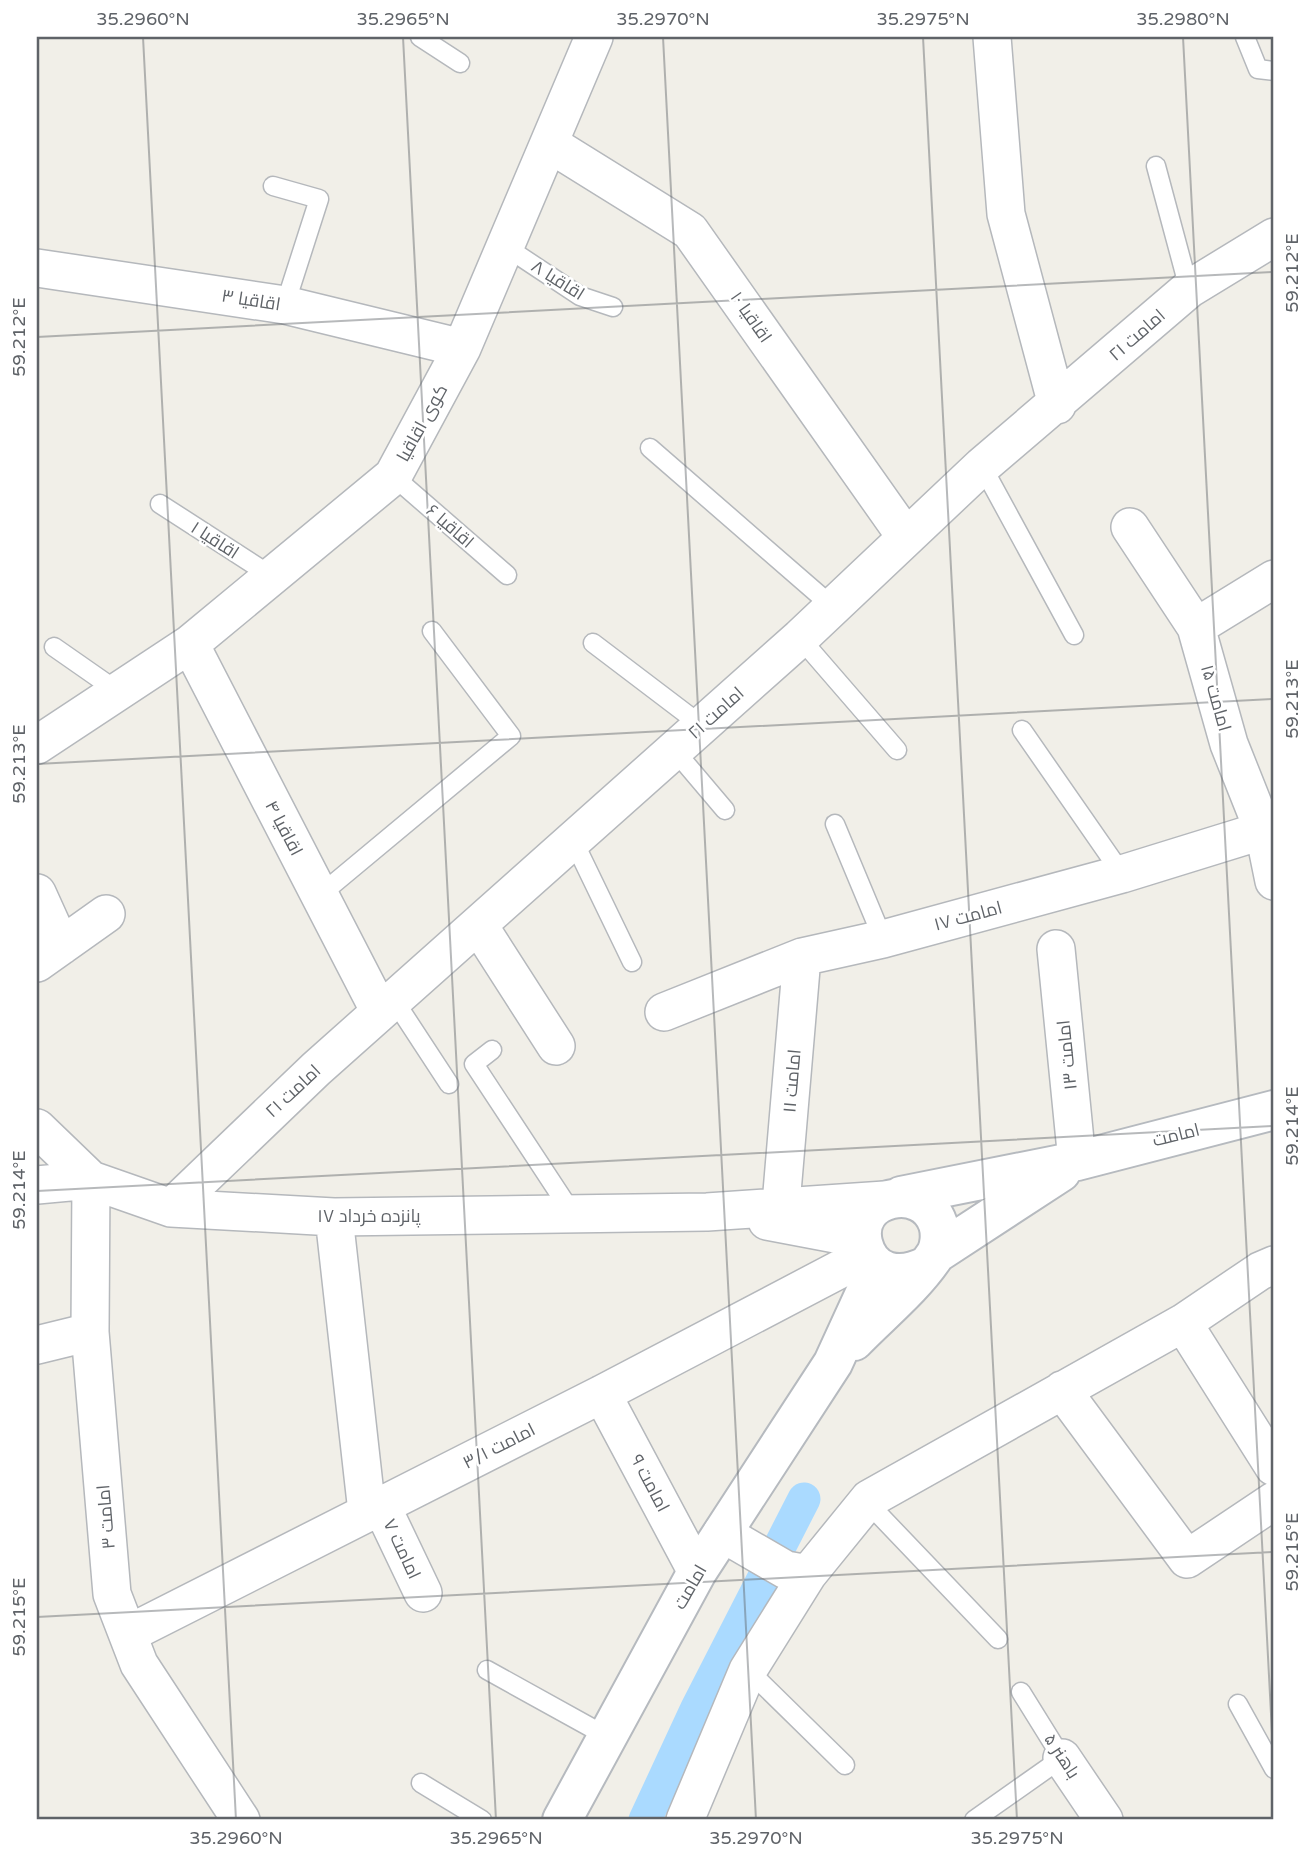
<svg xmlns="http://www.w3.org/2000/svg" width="1311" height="1857" font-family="'Varela Round',Cairo,sans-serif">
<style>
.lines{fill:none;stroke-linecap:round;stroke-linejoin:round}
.canal{stroke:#aadaff;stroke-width:33}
.lane-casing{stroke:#b5b8bc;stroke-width:21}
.street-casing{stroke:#b5b8bc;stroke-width:40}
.secondary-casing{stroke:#b6babf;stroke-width:42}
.lane{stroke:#fff;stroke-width:18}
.street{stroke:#fff;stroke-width:37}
.secondary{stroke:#fff;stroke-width:38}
.ticks{fill:none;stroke:#5f6368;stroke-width:2;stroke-opacity:0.45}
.labels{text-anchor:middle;stroke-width:5;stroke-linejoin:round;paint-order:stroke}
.street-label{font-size:18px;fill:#5f6368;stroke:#fff}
.neatline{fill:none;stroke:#5f6368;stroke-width:2.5}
.ticks-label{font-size:18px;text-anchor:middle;fill:#5f6368}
</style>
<rect width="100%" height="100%" fill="#f1efe8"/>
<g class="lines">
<path class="canal" d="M645,1820l52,-112 107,-209"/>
<defs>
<path id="lane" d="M420,37l40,26
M1245,37l13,32 16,2
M1156,166l33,123
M273,186l46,13 -34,106
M506,247l74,49 33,11
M650,448l183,159
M982,466l92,169
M393,476l114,99
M160,504l110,71
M800,638l97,112
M593,643l108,82
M54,647l66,46
M1022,730l100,144
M675,751l50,59
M835,824l48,115
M574,842l58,120
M320,895l191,-159 -79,-105
M394,1000l55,84
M492,1050l-18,14 98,149
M867,1502l131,137
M487,1670l121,67
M748,1670l97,95
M1238,1704l36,65
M421,1783l61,37
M974,1820l88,-62 -41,-66"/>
<path id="street" d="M992,37l14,177 51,191
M550,144l140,87 216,306
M37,268l248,37 177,43
M1130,527l66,100 33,117 35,88 10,49
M1196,627l78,-48
M190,644l190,368
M37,745l153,-101 203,-168 69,-128 132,-311
M37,893l24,53
M479,926l77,120
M1056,949l21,212
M37,963l69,-49
M664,1012l138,-55 81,-18 239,-65 152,-47
M37,1128l54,52 -1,152 22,262 27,70 102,156
M37,1185l54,-5 80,28 163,9 373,-5 178,-12
M781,1204l21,-247
M171,1208l145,-139 484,-431 182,-172 207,-177 85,-52
M334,1217l33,295
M767,1221l95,18
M1183,1323l91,144
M37,1345l53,-13
M1062,1390l125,169 87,-58
M602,1394l95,178
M381,1505l42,88
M722,1533l64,37 22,4
M128,1634l474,-240 265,-139
M1062,1758l42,62
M685,1820l63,-150 60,-96 61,-75 314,-176 77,-52 14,-6"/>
<path id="secondary" d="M901,1196l176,-35 197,-51
M937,1253l124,-81
M854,1341c26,-27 60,-54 81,-86 5,-8 6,-21 3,-31 -15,-44 -86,-28 -75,19 8,32 37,36 63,23
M562,1820l135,-248 136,-209 44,-96"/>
</defs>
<use href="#lane" class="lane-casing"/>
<use href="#street" class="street-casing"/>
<use href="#secondary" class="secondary-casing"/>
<use href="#lane" class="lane"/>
<use href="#street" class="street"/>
<use href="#secondary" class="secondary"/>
</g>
<path class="ticks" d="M143,37l93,1783M403,37l93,1783M663,37l93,1783M923,37l94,1783M1183,37l91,1734M37,337l1237,-65M37,764l1237,-65M37,1191l1237,-65M37,1617l1237,-65"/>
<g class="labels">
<g class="street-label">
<text transform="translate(558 280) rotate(32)" y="6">اقاقیا ۸</text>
<text transform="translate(251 300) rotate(9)" y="6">اقاقیا ۳</text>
<text transform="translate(751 317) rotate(55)" y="6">اقاقیا ۱۰</text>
<text transform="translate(1137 335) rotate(-41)" y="6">امامت ۲۱</text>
<text transform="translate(422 423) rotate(-61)" y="6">کوی اقاقیا</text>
<text transform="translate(450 526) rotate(41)" y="6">اقاقیا ۶</text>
<text transform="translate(215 540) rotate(33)" y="6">اقاقیا ۱</text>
<text transform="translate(1216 698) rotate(74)" y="6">امامت ۱۵</text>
<text transform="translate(716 713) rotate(-42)" y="6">امامت ۲۱</text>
<text transform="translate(284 828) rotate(62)" y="6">اقاقیا ۴</text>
<text transform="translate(968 916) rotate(-15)" y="6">امامت ۱۷</text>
<text transform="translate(1067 1055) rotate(-96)" y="6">امامت ۱۳</text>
<text transform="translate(792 1081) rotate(-85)" y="6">امامت ۱۱</text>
<text transform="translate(293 1091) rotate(-43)" y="6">امامت ۲۱</text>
<text transform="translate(1176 1135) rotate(-14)" y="6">امامت</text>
<text x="369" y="1222">پانزده خرداد ۱۷</text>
<text transform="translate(499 1446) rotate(-27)" y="6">امامت ۳/۱</text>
<text transform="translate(650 1483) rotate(62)" y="6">امامت ۹</text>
<text transform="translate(106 1517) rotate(-95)" y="6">امامت ۳</text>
<text transform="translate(402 1549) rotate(65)" y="6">امامت ۷</text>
<text transform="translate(690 1587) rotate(-60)" y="6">امامت</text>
<text transform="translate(1062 1756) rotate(57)" y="6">باهنر ۵</text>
</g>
</g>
<rect width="1311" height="1857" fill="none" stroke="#ffffff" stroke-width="77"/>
<rect x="38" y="38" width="1234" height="1780" class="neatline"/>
<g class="ticks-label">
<text x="143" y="25">35.2960°N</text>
<text x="403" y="25">35.2965°N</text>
<text x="663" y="25">35.2970°N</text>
<text x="923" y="25">35.2975°N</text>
<text x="1183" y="25">35.2980°N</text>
<text transform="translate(1292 273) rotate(-90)" y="6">59.212°E</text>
<text transform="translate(19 337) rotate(-90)" y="6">59.212°E</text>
<text transform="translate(1292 699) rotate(-90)" y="6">59.213°E</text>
<text transform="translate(19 764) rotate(-90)" y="6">59.213°E</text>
<text transform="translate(1292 1126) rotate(-90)" y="6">59.214°E</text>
<text transform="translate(19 1190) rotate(-90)" y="6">59.214°E</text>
<text transform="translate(1292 1552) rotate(-90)" y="6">59.215°E</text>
<text transform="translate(19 1617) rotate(-90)" y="6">59.215°E</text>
<text x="236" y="1844">35.2960°N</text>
<text x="496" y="1844">35.2965°N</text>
<text x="756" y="1844">35.2970°N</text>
<text x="1017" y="1844">35.2975°N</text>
</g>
</svg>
